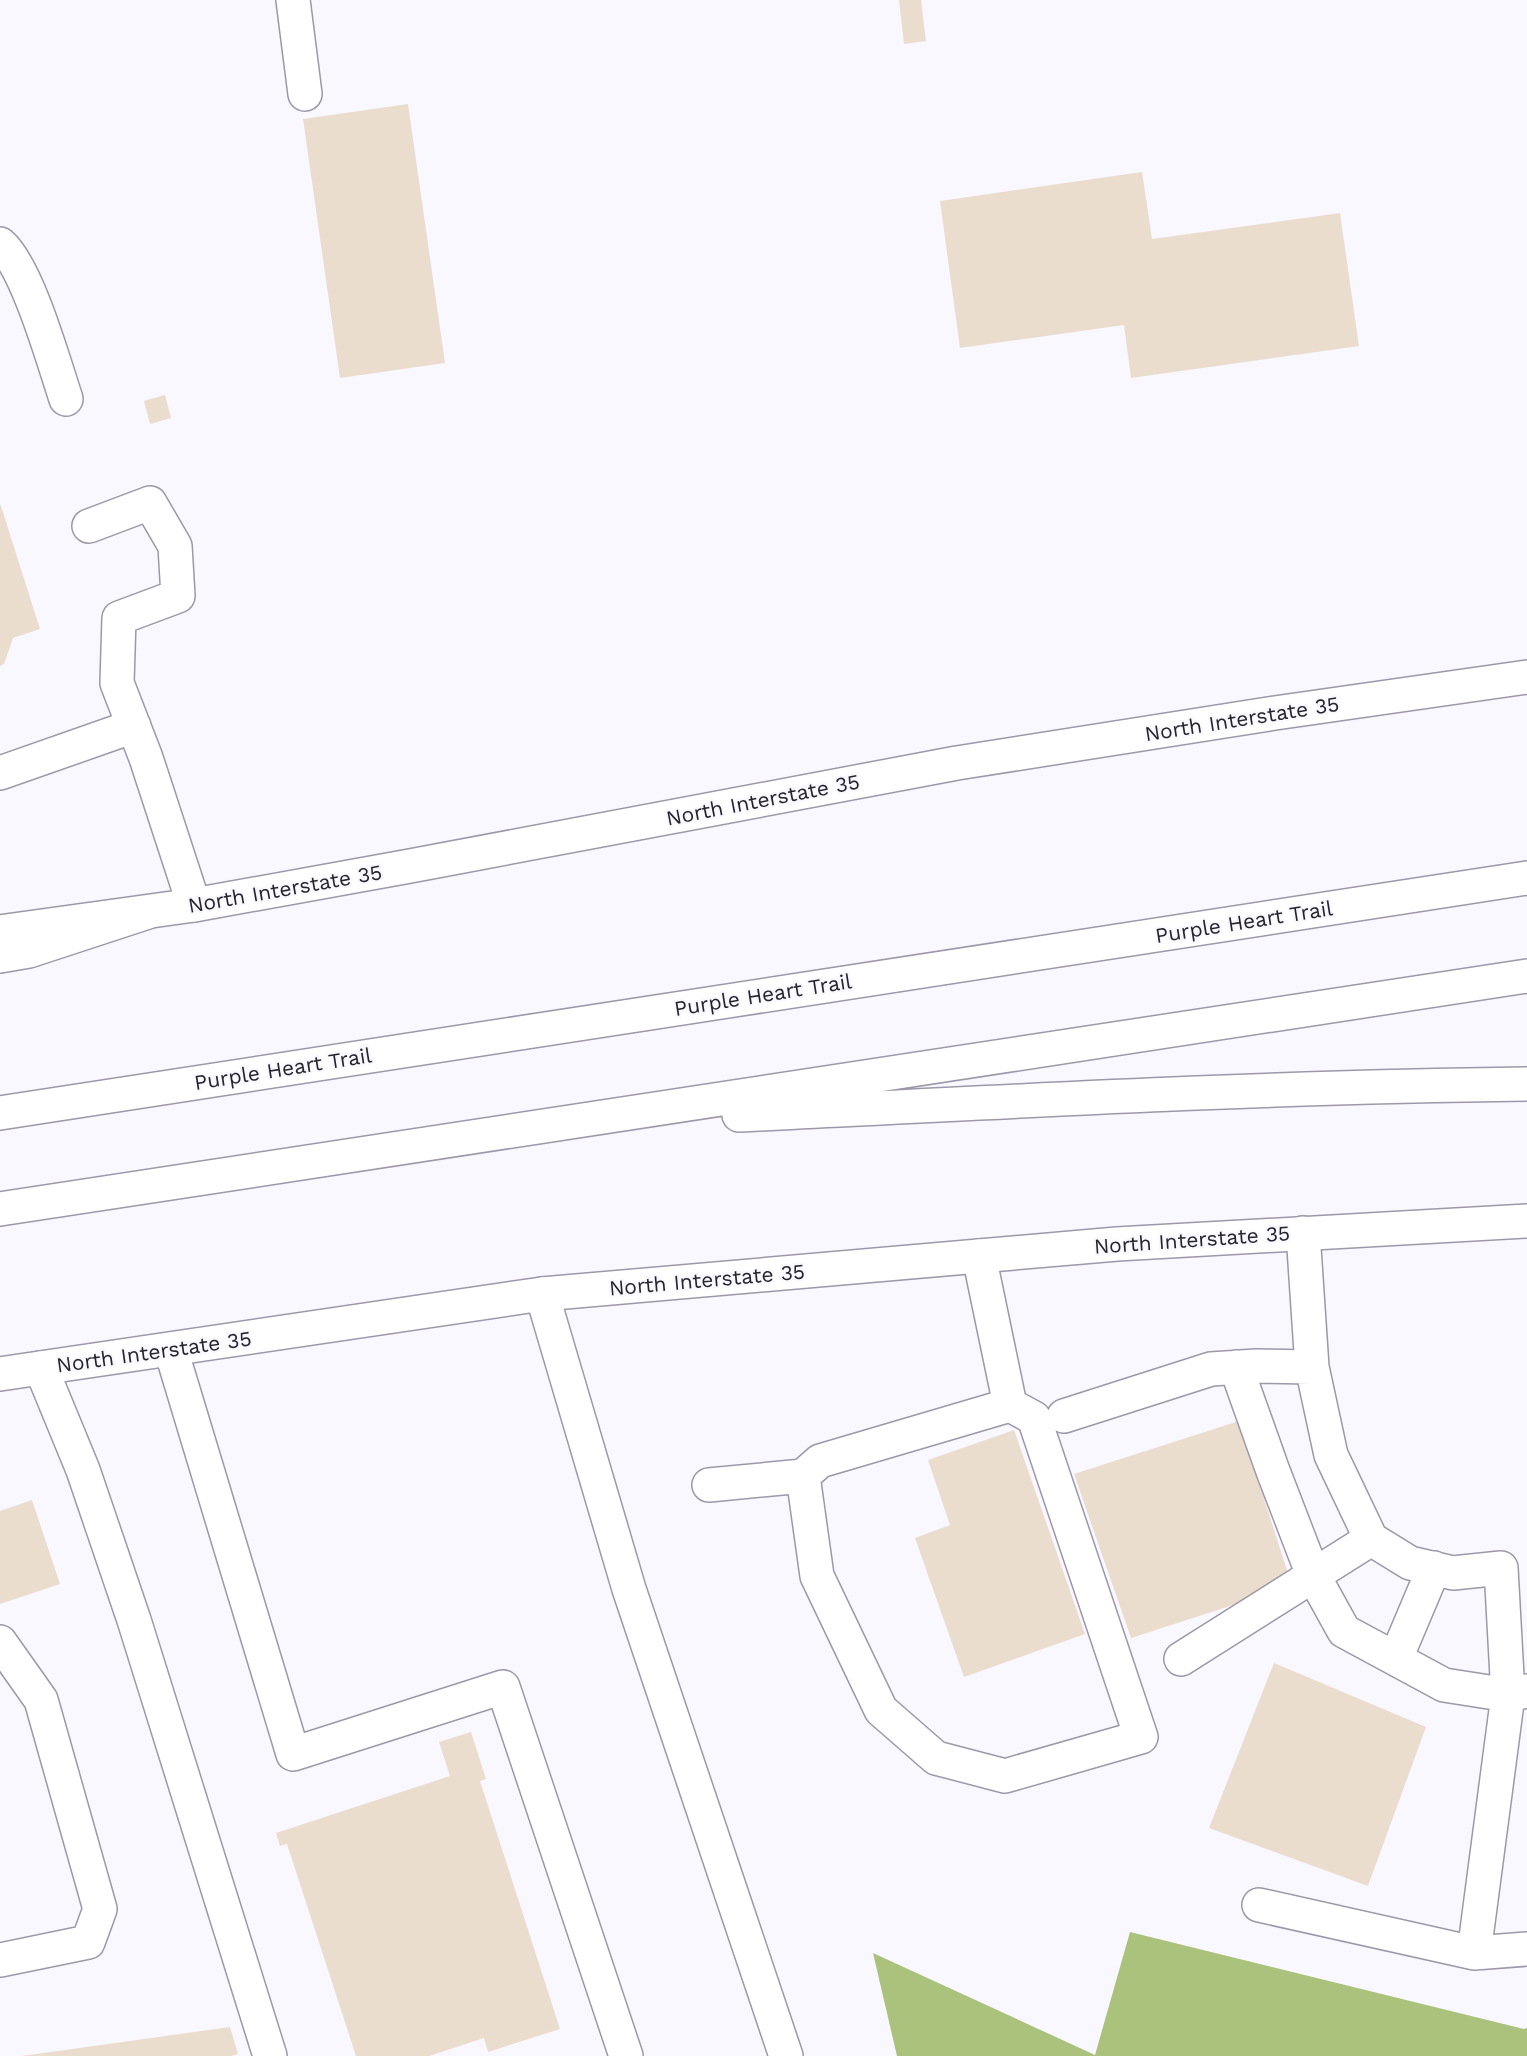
<svg xmlns="http://www.w3.org/2000/svg" width="1527" height="2056" font-family="'Work Sans',sans-serif">
<style>
.forest{fill:#aac27b}
.building{fill:#eaddcd}
.lines{fill:none;stroke-linecap:round;stroke-linejoin:round}
.minor-casing{stroke:#9c98a9;stroke-width:36}
.major-casing{stroke:#9c98a9;stroke-width:36}
.highway-casing{stroke:#9c98a9;stroke-width:36}
.minor{stroke:#fff;stroke-width:33}
.major{stroke:#fff;stroke-width:33}
.highway{stroke:#fff;stroke-width:33}
.labels{text-anchor:middle;stroke-width:4.5;stroke-linejoin:round;paint-order:stroke}
.street-label{font-size:21px;fill:#26242b;stroke:#f9f7ff}
</style>
<rect width="100%" height="100%" fill="#f9f7ff"/>
<path class="forest" d="M1130,1932l394,97 3,-1v28h-630l-24,-103 222,102z"/>
<path class="building" d="M899,0h22l5,41 -22,3z
M408,104l37,259 -105,15 -37,-259z
M1142,172l10,67 188,-26 19,133 -228,32 -7,-53 -164,23 -20,-147z
M165,395l6,23 -21,6 -6,-23z
M0,503l40,126 -27,9 -9,26 -4,2z
M1239,1421l53,165 -161,52 -57,-164z
M1014,1430l71,204 -121,43 -49,-139 35,-13 -22,-65z
M32,1500l28,84 -60,20v-93z
M1274,1663l152,64 -58,159 -159,-58z
M471,1732l15,47 -6,2 80,248 -72,23 -4,-14 -55,18h-73l-69,-212 -7,2 -4,-13 174,-57 -11,-34z
M230,2027l8,27 -7,2h-209z"/>
<g class="lines">
<defs>
<path id="minor" d="M293,0l12,94
M0,244c27,22 54,119 66,155
M89,526l61,-23 25,43 3,50 -59,22 -2,65 29,75 48,147
M0,773l134,-47
M979,1256l31,149 -190,56 -17,15 14,100 64,134 55,48 69,18 136,-39 -107,-319 -24,-13
M542,1294l87,295 157,467
M171,1350l122,404 210,-67 123,369
M1236,1367l37,104 40,104 31,56 100,54 64,10 -7,-127 -48,5 -43,-10 -39,-24 -40,-84 -19,-88 -9,-134
M41,1368l42,102 51,150 136,436
M1064,1416l147,-47 45,-3 56,1
M709,1485l94,-9
M0,1642l41,58 59,209 -12,33 -88,18
M1396,1658l38,-90
M1181,1659l190,-120
M1259,1905l215,48 34,-258 19,-4
M1474,1953l53,-4"/>
<path id="major" d="M0,932l194,-27 216,-39 547,-103 318,-50 252,-36
M0,1374l542,-80 575,-50 410,-23"/>
<path id="highway" d="M0,956l29,-5 119,-39
M0,1113l1527,-235
M739,1115c263,-13 525,-28 788,-31
M0,1209l1527,-233"/>
</defs>
<use href="#minor" class="minor-casing"/>
<use href="#major" class="major-casing"/>
<use href="#highway" class="highway-casing"/>
<use href="#minor" class="minor"/>
<use href="#major" class="major"/>
<use href="#highway" class="highway"/>
</g>
<g class="labels">
<g class="street-label">
<text transform="translate(1242 719) rotate(-9)" y="7">North Interstate 35</text>
<text transform="translate(763 800) rotate(-11)" y="7">North Interstate 35</text>
<text transform="translate(285 889) rotate(-10)" y="7">North Interstate 35</text>
<text transform="translate(1244 922) rotate(-9)" y="7">Purple Heart Trail</text>
<text transform="translate(763 995) rotate(-9)" y="7">Purple Heart Trail</text>
<text transform="translate(283 1069) rotate(-9)" y="7">Purple Heart Trail</text>
<text transform="translate(1192 1240) rotate(-4)" y="7">North Interstate 35</text>
<text transform="translate(707 1280) rotate(-5)" y="7">North Interstate 35</text>
<text transform="translate(154 1352) rotate(-8)" y="7">North Interstate 35</text>
</g>
</g>
</svg>
